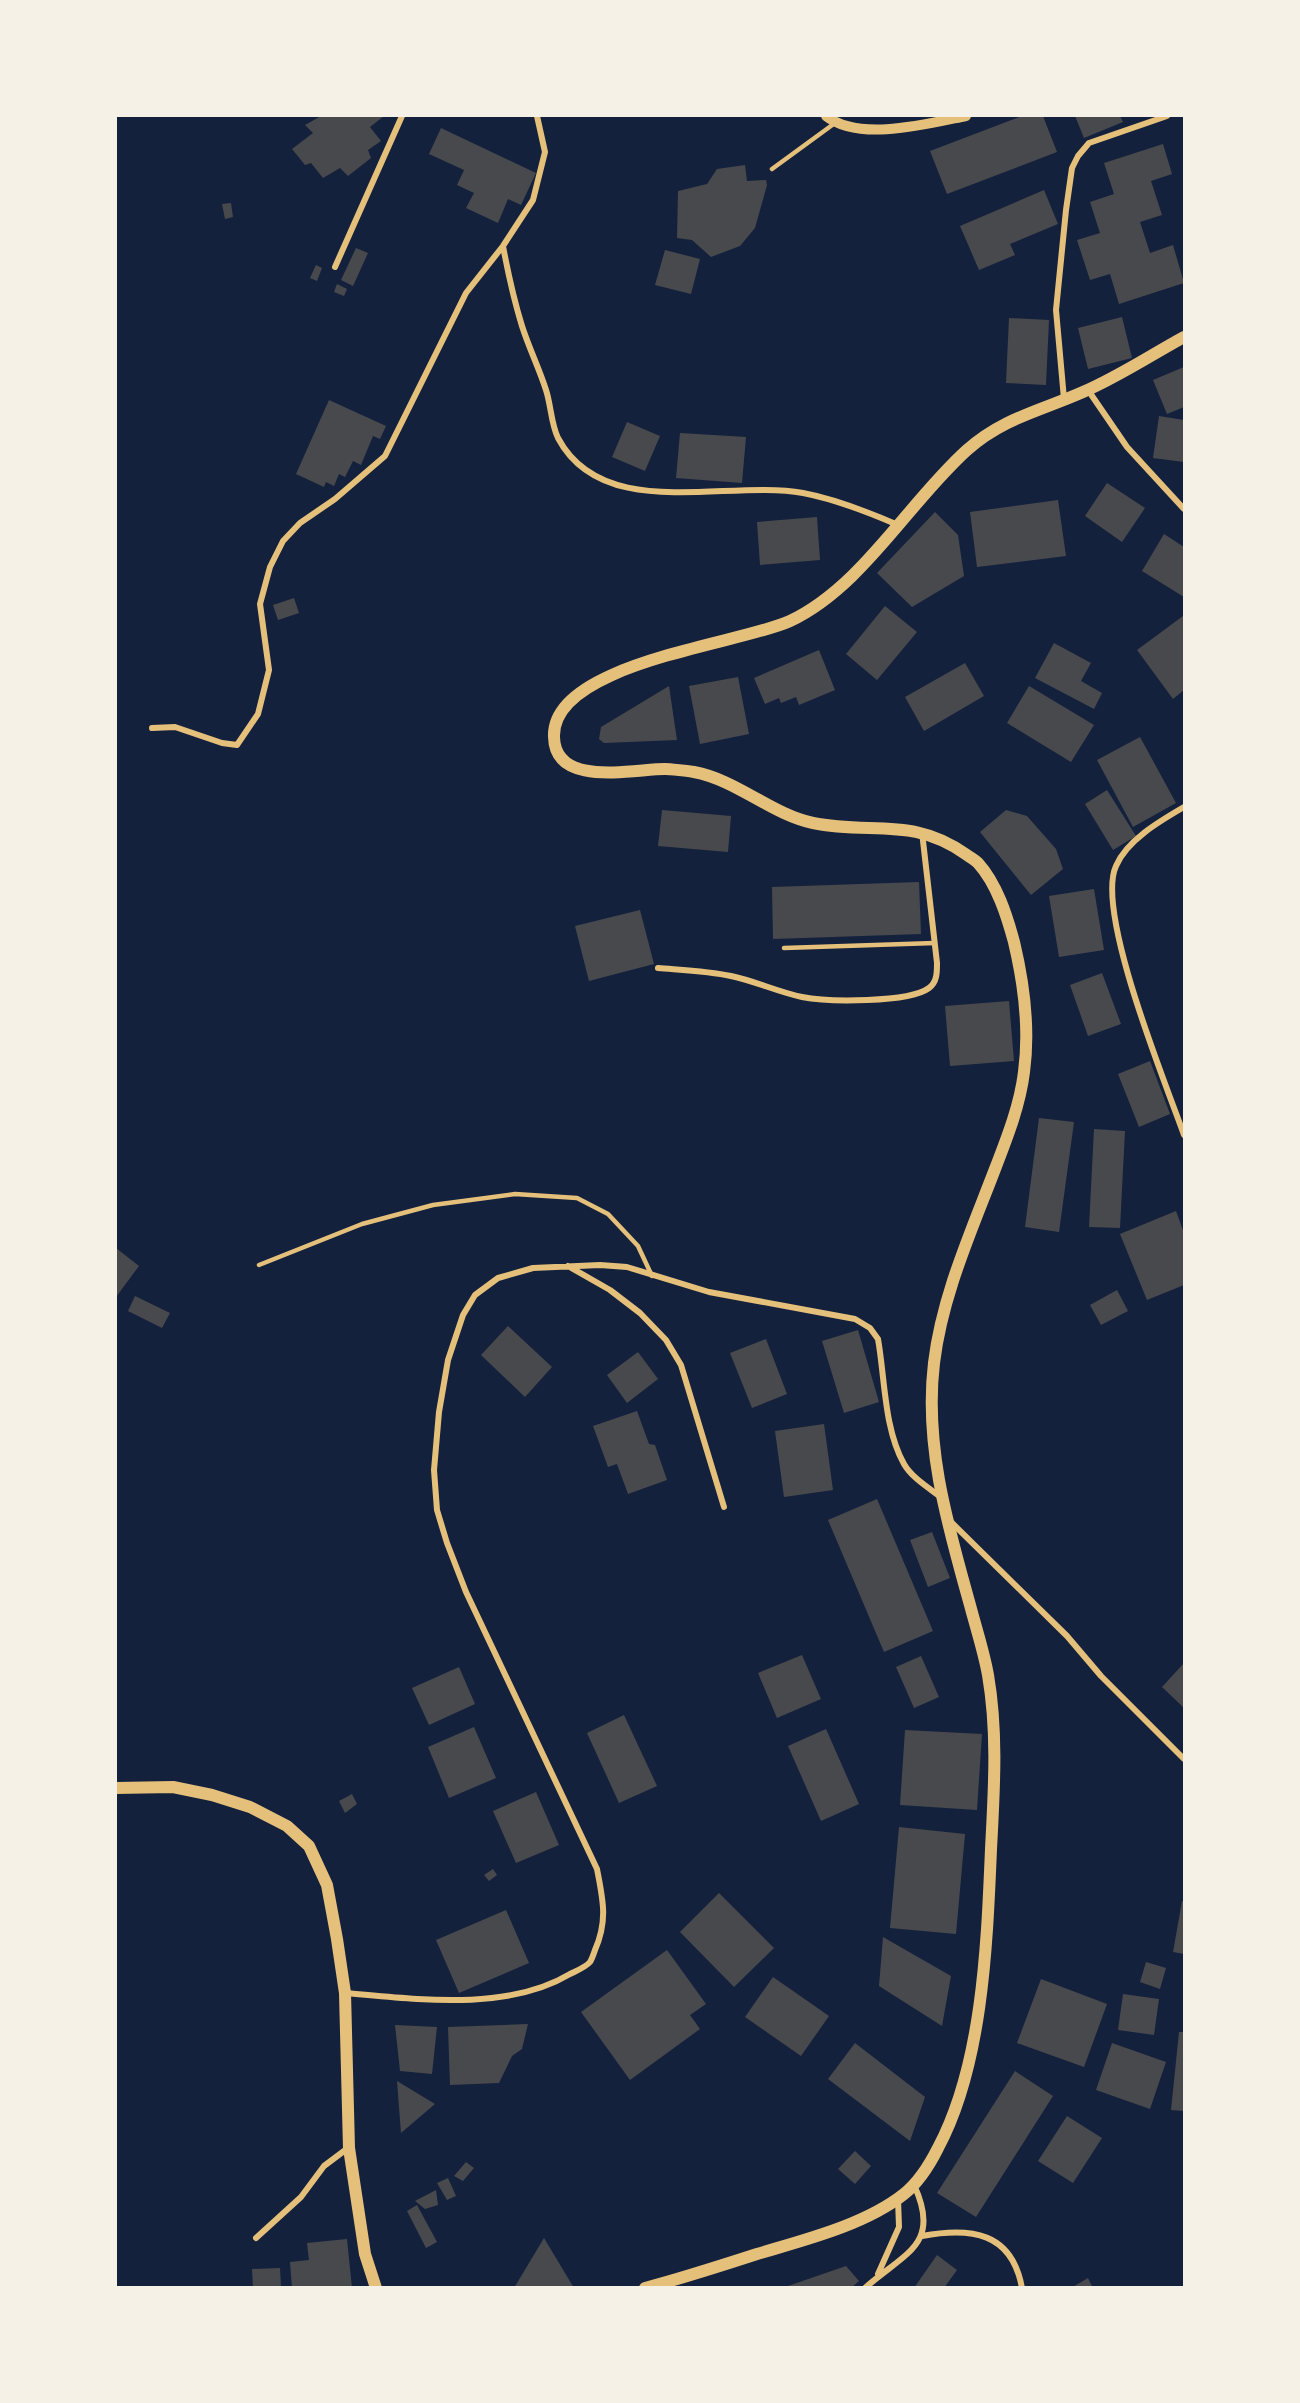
<svg xmlns="http://www.w3.org/2000/svg" width="1300" height="2403" font-family="Signika,sans-serif">
<style>
.building{fill:#48494c}
.lines{fill:none;stroke-linecap:round;stroke-linejoin:round}
.service{stroke:#e5c07b;stroke-width:4.5}
.minor{stroke:#e5c07b;stroke-width:6}
.tertiary{stroke:#e5c07b;stroke-width:10}
.secondary{stroke:#e5c07b;stroke-width:12}
</style>
<rect width="100%" height="100%" fill="#14213d"/>
<path class="building" d="M321,116h63l-14,11 11,14 -13,9 3,8 -23,18 -8,-8 -17,10 -12,-15 -6,2 -13,-16 21,-16 -8,-8z
M1022,116h21l14,36 -110,42 -17,-43z
M1075,116h45l3,6 -39,16z
M441,128l95,45 -15,32 -13,-6 -10,24 -32,-15 8,-15 -17,-8 7,-15 -35,-16z
M1163,144l9,30 -21,7 11,34 -22,7 10,31 23,-8 11,38 -65,21 -9,-30 -20,6 -13,-40 23,-7 -10,-31 24,-8 -10,-31z
M745,165l2,16 19,-1 1,5 -12,43 -15,18 -29,11 -19,-17 -15,-2 1,-47 29,-7 10,-15z
M1044,190l14,34 -48,20 5,11 -36,15 -19,-44z
M231,203l2,14 -8,2 -3,-15z
M356,248l12,5 -15,33 -12,-6z
M665,250l35,9 -9,35 -36,-9z
M316,265l6,3 -5,13 -7,-3z
M337,284l10,5 -3,7 -10,-4z
M1122,317l10,41 -44,11 -10,-41z
M1009,318l40,2 -3,65 -40,-2z
M1184,367v40l-17,7 -14,-34z
M329,400l57,26 -6,13 -7,-3 -12,29 -8,-4 -8,16 -6,-3 -5,12 -8,-4 -2,5 -28,-13z
M1159,416l25,4v42l-31,-4z
M627,422l33,14 -15,35 -33,-14z
M680,433l66,4 -4,46 -66,-5z
M1107,483l38,25 -23,34 -37,-26z
M1058,500l8,56 -89,11 -7,-55z
M935,512l23,23 6,41 -52,31 -35,-34z
M817,517l3,43 -60,5 -3,-43z
M1164,534l20,13v50l-42,-26z
M294,598l5,15 -21,7 -5,-15z
M885,606l32,26 -40,48 -31,-26z
M1183,616l1,3v71l-11,9 -36,-49z
M1054,643l37,20 -10,18 21,12 -8,16 -59,-31z
M819,650l16,40 -36,15 -3,-8 -15,6 -2,-5 -14,6 -11,-26z
M965,663l19,33 -60,35 -19,-34z
M738,677l11,57 -49,10 -11,-58z
M669,686l8,54 -73,3 -5,-4 2,-12z
M1029,686l65,39 -23,37 -64,-39z
M1140,737l36,66 -43,24 -36,-67z
M1107,790l29,46 -23,14 -28,-46z
M662,810l69,6 -3,36 -70,-6z
M1006,810l21,6 29,33 7,20 -32,26 -51,-63z
M919,882l2,52 -148,5 -1,-52z
M1094,889l10,61 -45,7 -10,-61z
M640,910l14,54 -65,17 -14,-55z
M1102,973l19,51 -33,12 -18,-51z
M1009,1001l5,60 -64,5 -5,-60z
M1150,1061l20,53 -31,13 -21,-53z
M1039,1118l35,4 -15,110 -34,-5z
M1094,1129l31,2 -5,97 -31,-1z
M1176,1211l8,22v52l-37,15 -27,-66z
M116,1248l23,18 -23,31z
M1117,1290l11,21 -27,14 -11,-20z
M135,1296l35,17 -8,15 -34,-17z
M508,1326l44,41 -27,30 -44,-42z
M858,1330l21,72 -35,11 -22,-72z
M766,1339l21,55 -35,14 -22,-55z
M638,1352l20,27 -31,24 -20,-28z
M637,1411l12,33 6,1 12,35 -39,14 -11,-30 -9,3 -15,-41z
M824,1424l9,66 -49,7 -9,-66z
M877,1499l56,132 -49,21 -56,-132z
M932,1532l18,46 -22,9 -18,-47z
M802,1655l19,44 -44,19 -19,-45z
M921,1656l18,41 -25,11 -18,-41z
M1184,1663v45l-22,-21z
M459,1667l16,37 -46,21 -17,-37z
M624,1715l33,71 -38,17 -32,-70z
M474,1727l22,51 -47,20 -21,-51z
M826,1729l33,75 -38,17 -33,-75z
M905,1730l77,4 -5,76 -77,-5z
M536,1792l23,53 -43,18 -23,-52z
M352,1794l5,10 -12,9 -6,-12z
M899,1827l66,7 -9,100 -66,-6z
M493,1869l4,6 -8,6 -5,-6z
M719,1893l55,55 -40,39 -54,-55z
M1182,1901l2,1v52l-11,-2z
M506,1910l23,53 -70,30 -23,-53z
M883,1937l68,39 -9,50 -63,-40z
M667,1950l39,54 -16,11 10,14 -70,51 -49,-68z
M1146,1962l20,6 -6,21 -20,-7z
M773,1977l56,39 -28,40 -56,-39z
M1041,1979l66,25 -23,63 -67,-24z
M1123,1994l36,5 -5,36 -36,-5z
M528,2024l-6,25 -10,7 -13,27 -49,2 -2,-58z
M395,2025l42,2 -5,47 -32,-3z
M1179,2032h5v79l-13,-1z
M855,2043l70,54 -15,44 -82,-62z
M1112,2043l54,19 -16,47 -54,-19z
M1015,2071l38,25 -77,121 -39,-24z
M397,2081l38,23 -34,29z
M1067,2116l35,22 -29,45 -35,-22z
M855,2151l16,15 -16,18 -17,-15z
M466,2162l8,6 -11,13 -9,-5z
M448,2178l8,18 -9,4 -10,-17z
M436,2190l2,15 -13,4 -10,-8z
M417,2205l20,37 -11,6 -19,-37z
M544,2238l30,50h-60z
M347,2239l5,49h-60l-2,-26 19,-2 -2,-17z
M937,2255l20,15 -13,18h-30z
M846,2266l13,15 -8,7 -63,-2z
M280,2268l1,20h-28l-1,-19z
M1088,2278l5,10h-22z"/>
<g class="lines">
<path class="service" d="M772,169l63,-46
M784,948l151,-5
M259,1265l103,-41 71,-19 82,-11 62,4 31,16 30,32 14,30"/>
<path class="minor" d="M503,246c5,27 11,54 19,80 7,22 17,42 24,64 5,15 5,34 12,48 45,85 169,41 245,55 32,6 65,19 95,32
M335,267l67,-151
M1088,390l39,57 57,62
M1064,399l-8,-89 10,-100 6,-42 6,-12 11,-13 78,-27
M152,728l23,-1 47,16 15,2 21,-31 11,-44 -9,-66 10,-37 13,-26 17,-18 35,-24 50,-43 81,-163 37,-47 30,-46 12,-48 -8,-36
M1184,807c-24,14 -57,33 -68,59 -21,46 50,218 68,269
M658,968c24,2 50,3 73,8 24,5 47,16 71,21 25,5 107,6 127,-9 8,-6 8,-15 8,-25l-15,-131
M568,1266l42,24 30,23 26,27 15,25 43,142
M950,1521l117,115 34,40 83,83
M345,1993c70,6 162,19 225,-19 6,-3 16,-7 20,-12 2,-3 4,-9 5,-12 13,-30 8,-50 2,-81l-131,-277 -19,-49 -10,-33 -3,-40 5,-58 9,-52 15,-45 12,-20 23,-17 35,-10 67,-3 27,2 82,25 146,27 15,9 8,11c7,39 6,90 26,125 8,14 25,24 38,34
M922,2236c49,-9 90,-4 100,52
M256,2238l45,-41 23,-31 24,-18
M878,2274l21,-47 -1,-28
M865,2288c39,-35 77,-43 49,-103"/>
<path class="tertiary" d="M826,116c33,26 101,8 140,0"/>
<path class="secondary" d="M116,1788l57,-1 39,8 38,12 37,19 22,20 18,39 10,54 8,54 4,155 16,106 11,34
M645,2288c38,-10 75,-22 112,-34 47,-14 108,-29 147,-60 15,-12 26,-30 34,-46 45,-84 49,-205 53,-299 3,-58 7,-116 -3,-174 -4,-23 -12,-47 -18,-70 -22,-79 -46,-159 -36,-242 8,-67 37,-131 61,-194 12,-31 25,-64 29,-97 6,-44 0,-88 -10,-130 -7,-26 -17,-58 -36,-79 -3,-3 -7,-5 -11,-8 -54,-39 -95,-20 -154,-32 -42,-9 -76,-43 -119,-51 -5,-1 -25,-3 -29,-3 -32,0 -110,19 -111,-32 -3,-74 187,-93 236,-116 72,-34 118,-118 177,-171 36,-32 73,-39 116,-58 35,-15 68,-37 101,-55"/>
</g>
<rect width="1300" height="2403" fill="none" stroke="#f6f1e7" stroke-width="234"/>
</svg>
